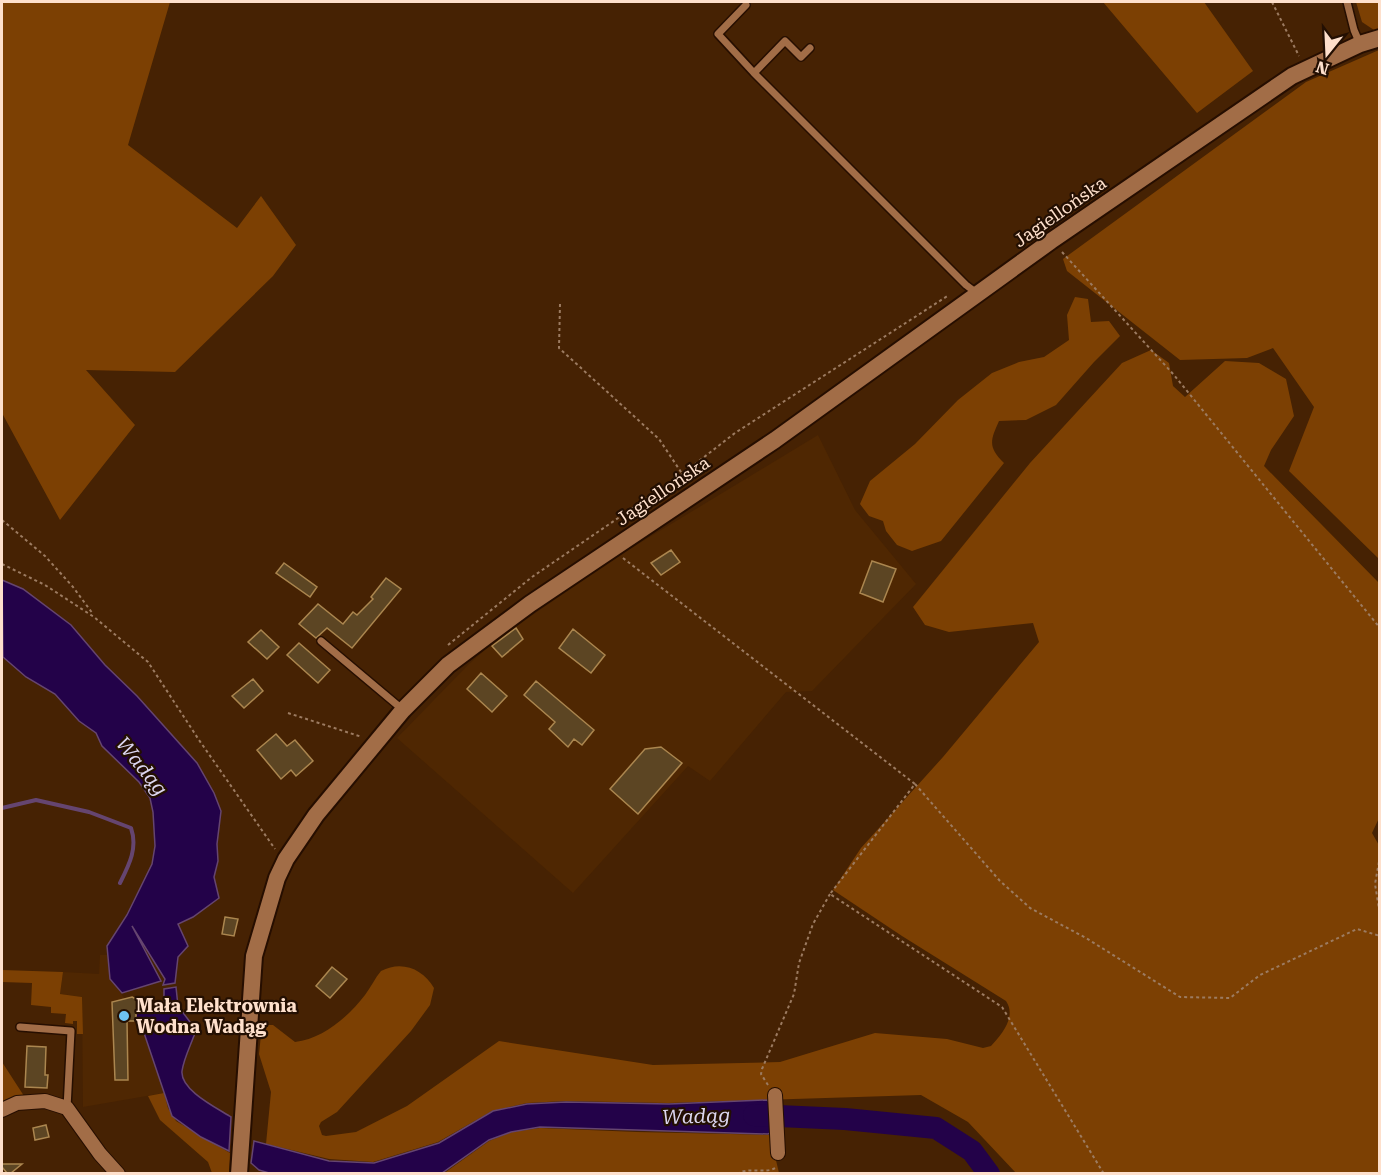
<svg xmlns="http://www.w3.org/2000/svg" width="1381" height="1175" font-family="'Roboto Serif',serif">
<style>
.built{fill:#4f2702}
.green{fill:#7c4003}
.water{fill:#230249;stroke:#654570;stroke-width:1.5}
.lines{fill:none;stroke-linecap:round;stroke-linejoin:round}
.stream{stroke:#654570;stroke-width:4}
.river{stroke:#230249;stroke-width:22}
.building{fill:#5c4523;stroke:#ab864f;stroke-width:1.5}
.service-casing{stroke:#260e00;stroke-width:10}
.minor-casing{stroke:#260e00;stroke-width:16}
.tertiary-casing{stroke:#260e00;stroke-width:20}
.path{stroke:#9c7b61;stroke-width:2;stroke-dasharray:3 3;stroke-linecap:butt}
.service{stroke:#a26d47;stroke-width:7}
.minor{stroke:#a26d47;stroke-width:14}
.tertiary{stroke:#a26d47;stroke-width:16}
.poi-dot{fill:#6ec2f3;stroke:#230f02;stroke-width:2}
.labels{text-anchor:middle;stroke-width:4.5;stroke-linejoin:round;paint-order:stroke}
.street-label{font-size:18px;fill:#fee0cc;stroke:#230f02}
.poi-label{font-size:18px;font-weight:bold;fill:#fee0cc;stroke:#230f02;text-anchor:start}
.water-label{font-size:20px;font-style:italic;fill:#dbd5ef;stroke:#230f02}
</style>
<rect width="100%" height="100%" fill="#462203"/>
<path class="built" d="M818,435l37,75 61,74 -104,107 -26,1 -76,89 -22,-15 -115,127 -176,-155 71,-73 28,-25 119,-82z
M100,955h7l3,24 15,20 -13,3v29h15v-10l13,-1 24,73 -81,14 -1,-110 -22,-3 3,-22 36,2z"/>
<path class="green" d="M2,2h168l-42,143 109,83 24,-32 35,49 -23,31 -98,96 -89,-2 49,55 -75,95 -58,-107z
M1103,2h101l49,69 -56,42z
M1356,2h23v27l-5,1 -12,-8z
M1379,50h1l-1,509 -90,-88 25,-64 -41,-59 -26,10 -67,2 -113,-89 -4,-12 243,-177z
M1075,297l13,2 3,23 18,-1 11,15 -26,26 -38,43 -30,15 -27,1c-9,20 -11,26 5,42l-63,78 -29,10 -15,-6 -11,-14 -3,-10 -14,-5 -9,-12 10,-23 45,-37 43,-44 34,-27 27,-11 25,-5 25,-17 -2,-25z
M1151,350l18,13 4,23 12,11 40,-36 34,2 27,16 8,37 -23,34 -7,16 115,117 1,233 -8,17 8,14 -1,326h-363l-48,-51 -47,-27 -253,8 -103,-2 -38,2 -35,8 -54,31 -65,20 -44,-3 -63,-15 5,-52 -12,-38 3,-29h11l22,17c28,-3 54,-26 70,-47 6,-8 10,-17 16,-24 21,-11 42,-2 53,17l-4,17 -19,26 -74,81 -16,10 -2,4 3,9 4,1 30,-4 51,-26 92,-65 154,24 127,-3 95,-29 72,6 36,9 8,-2c10,-11 26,-29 15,-45l-104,-65 -69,-46 28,-42 82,-91 96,-115 -6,-19 -84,9 -24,-7 -12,-18 117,-144 92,-100z
M2,970l61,2 -3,22 22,3 1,37h-6v-13h-4v3l-8,-1 1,-9 -15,-1v-6l-20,-2 1,-22 -30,-1z
M2,1062l22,34 -22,7z
M164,1093l4,15 8,13 54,32 -1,20h-17l-4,-11 -48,-42 -12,-24z
M540,1128l97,4 133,3 9,38 -336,1 46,-33 23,-9z"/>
<path class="water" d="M2,580l21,9 48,36 34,40 32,31 60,67 17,30 7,18 -4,33 1,17 -4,16 5,21 -26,19 -15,7 10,22 -10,11 -3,26 -12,2 2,-6 -33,-53 29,55 -39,12 -12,-14 -3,-33 20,-31 25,-51 3,-18 -2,-34 -3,-14 -11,-16 -37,-36 -6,-13 -17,-12 -24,-27 -29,-17 -23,-20z
M176,987l2,19 18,24c-4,13 -12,27 -14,41 -2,19 35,37 49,46l-2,34 -28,-14 -29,-21 -32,-95h-4v-9l4,-6 -2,-6c10,-1 16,4 26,2v-13z
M767,1100l2,2 2,30 -3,2 -228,-7 -29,5 -22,8 -47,33h-173l-10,-3 -8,-7 3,-22 75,20 45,2 65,-20 54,-32 34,-7 39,-2 103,2z"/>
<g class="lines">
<path class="stream" d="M2,808l34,-8 53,12 42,16c7,20 -2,37 -11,55"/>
<path class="river" d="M754,1115l91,4 91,9 36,23 17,23"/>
</g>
<path class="building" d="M671,550l9,12 -19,13 -10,-12z
M872,561l24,8 -13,33 -23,-9z
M284,563l33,24 -7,10 -34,-24z
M386,578l15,11 -49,59 -25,-20 -11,10 -17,-14 19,-20 25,20 10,-12 4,3 16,-16 -2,-2z
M516,628l7,11 -21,18 -10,-11z
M573,629l32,26 -14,18 -32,-25z
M261,630l18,17 -12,12 -19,-17z
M299,643l31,27 -12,13 -31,-28z
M481,673l26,23 -15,16 -25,-23z
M253,679l10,12 -19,17 -12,-12z
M536,681l58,49 -12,15 -8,-6 -6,8 -19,-18 6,-7 -31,-27z
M276,734l11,12 8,-6 18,21 -17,15 -5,-6 -10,9 -24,-29z
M661,747l21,16 -44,51 -28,-25 35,-40z
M225,917l13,2 -4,17 -12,-2z
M332,967l15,12 -17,19 -14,-12z
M132,997l6,3 2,6 -4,6v9h-9l1,59h-13l-3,-78z
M27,1046l19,1 -1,28h3l-1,13 -22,-1z
M46,1125l3,12 -14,3 -2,-12z
M2,1164h20l-11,9h-4l-5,-6z"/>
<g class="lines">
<defs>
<path id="service" d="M1347,2l7,28 6,14
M746,5l-28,29 36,39
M810,48l-9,9 -16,-16 -31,32 212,212 12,9
M321,641l81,68
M20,1027l51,4 -4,77"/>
<path id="minor" d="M775,1095l3,58
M2,1110l15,-7 28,-2 22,7 33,46 18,20"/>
<path id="tertiary" d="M239,1174l15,-218 23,-78 9,-19 30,-44 87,-105 45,-45 82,-61 245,-164 276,-199 241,-165 68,-32 20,-6"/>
</defs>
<use href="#service" class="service-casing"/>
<use href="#minor" class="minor-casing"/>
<use href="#tertiary" class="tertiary-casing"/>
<path class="path" d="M1272,2l27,54
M1062,252l112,123 206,253
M560,304l-1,44 100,91 28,42
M2,520l43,36 28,31 20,27
M623,558l292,226 -85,110 172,113 102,167
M2,564l43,21 49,32 54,45 51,78 76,109
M448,645l84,-68 149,-102 54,-42 214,-138
M288,713l74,24
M915,784l85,97 30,27 56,30 94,59 50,1 30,-23 97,-46 23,7
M1380,856l-5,28 5,31
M768,1085l-7,-11 1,-5 32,-75 5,-31 14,-39 17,-30
M737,1174c13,-8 29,1 40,-7"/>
<use href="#service" class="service"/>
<use href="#minor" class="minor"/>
<use href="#tertiary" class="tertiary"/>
</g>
<circle class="poi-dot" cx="124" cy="1016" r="6"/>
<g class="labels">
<g class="street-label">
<text transform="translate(1060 212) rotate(-35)" y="6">Jagiellońska</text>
<text transform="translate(663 491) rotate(-34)" y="6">Jagiellońska</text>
</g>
<g class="poi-label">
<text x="136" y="1012">Mała Elektrownia<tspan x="136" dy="21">Wodna Wadąg</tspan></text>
</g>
<g class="water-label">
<text transform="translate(142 766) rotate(51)" y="7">Wadąg</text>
<text transform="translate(696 1116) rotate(-2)" y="7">Wadąg</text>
</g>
</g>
<rect width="1381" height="1175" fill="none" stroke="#fee0cc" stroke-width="6"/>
<g transform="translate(1327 54) rotate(198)" stroke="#230f02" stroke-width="4.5" paint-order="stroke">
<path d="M0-4.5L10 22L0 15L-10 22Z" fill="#fee0cc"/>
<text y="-9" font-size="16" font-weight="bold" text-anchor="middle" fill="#fee0cc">N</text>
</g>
</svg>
